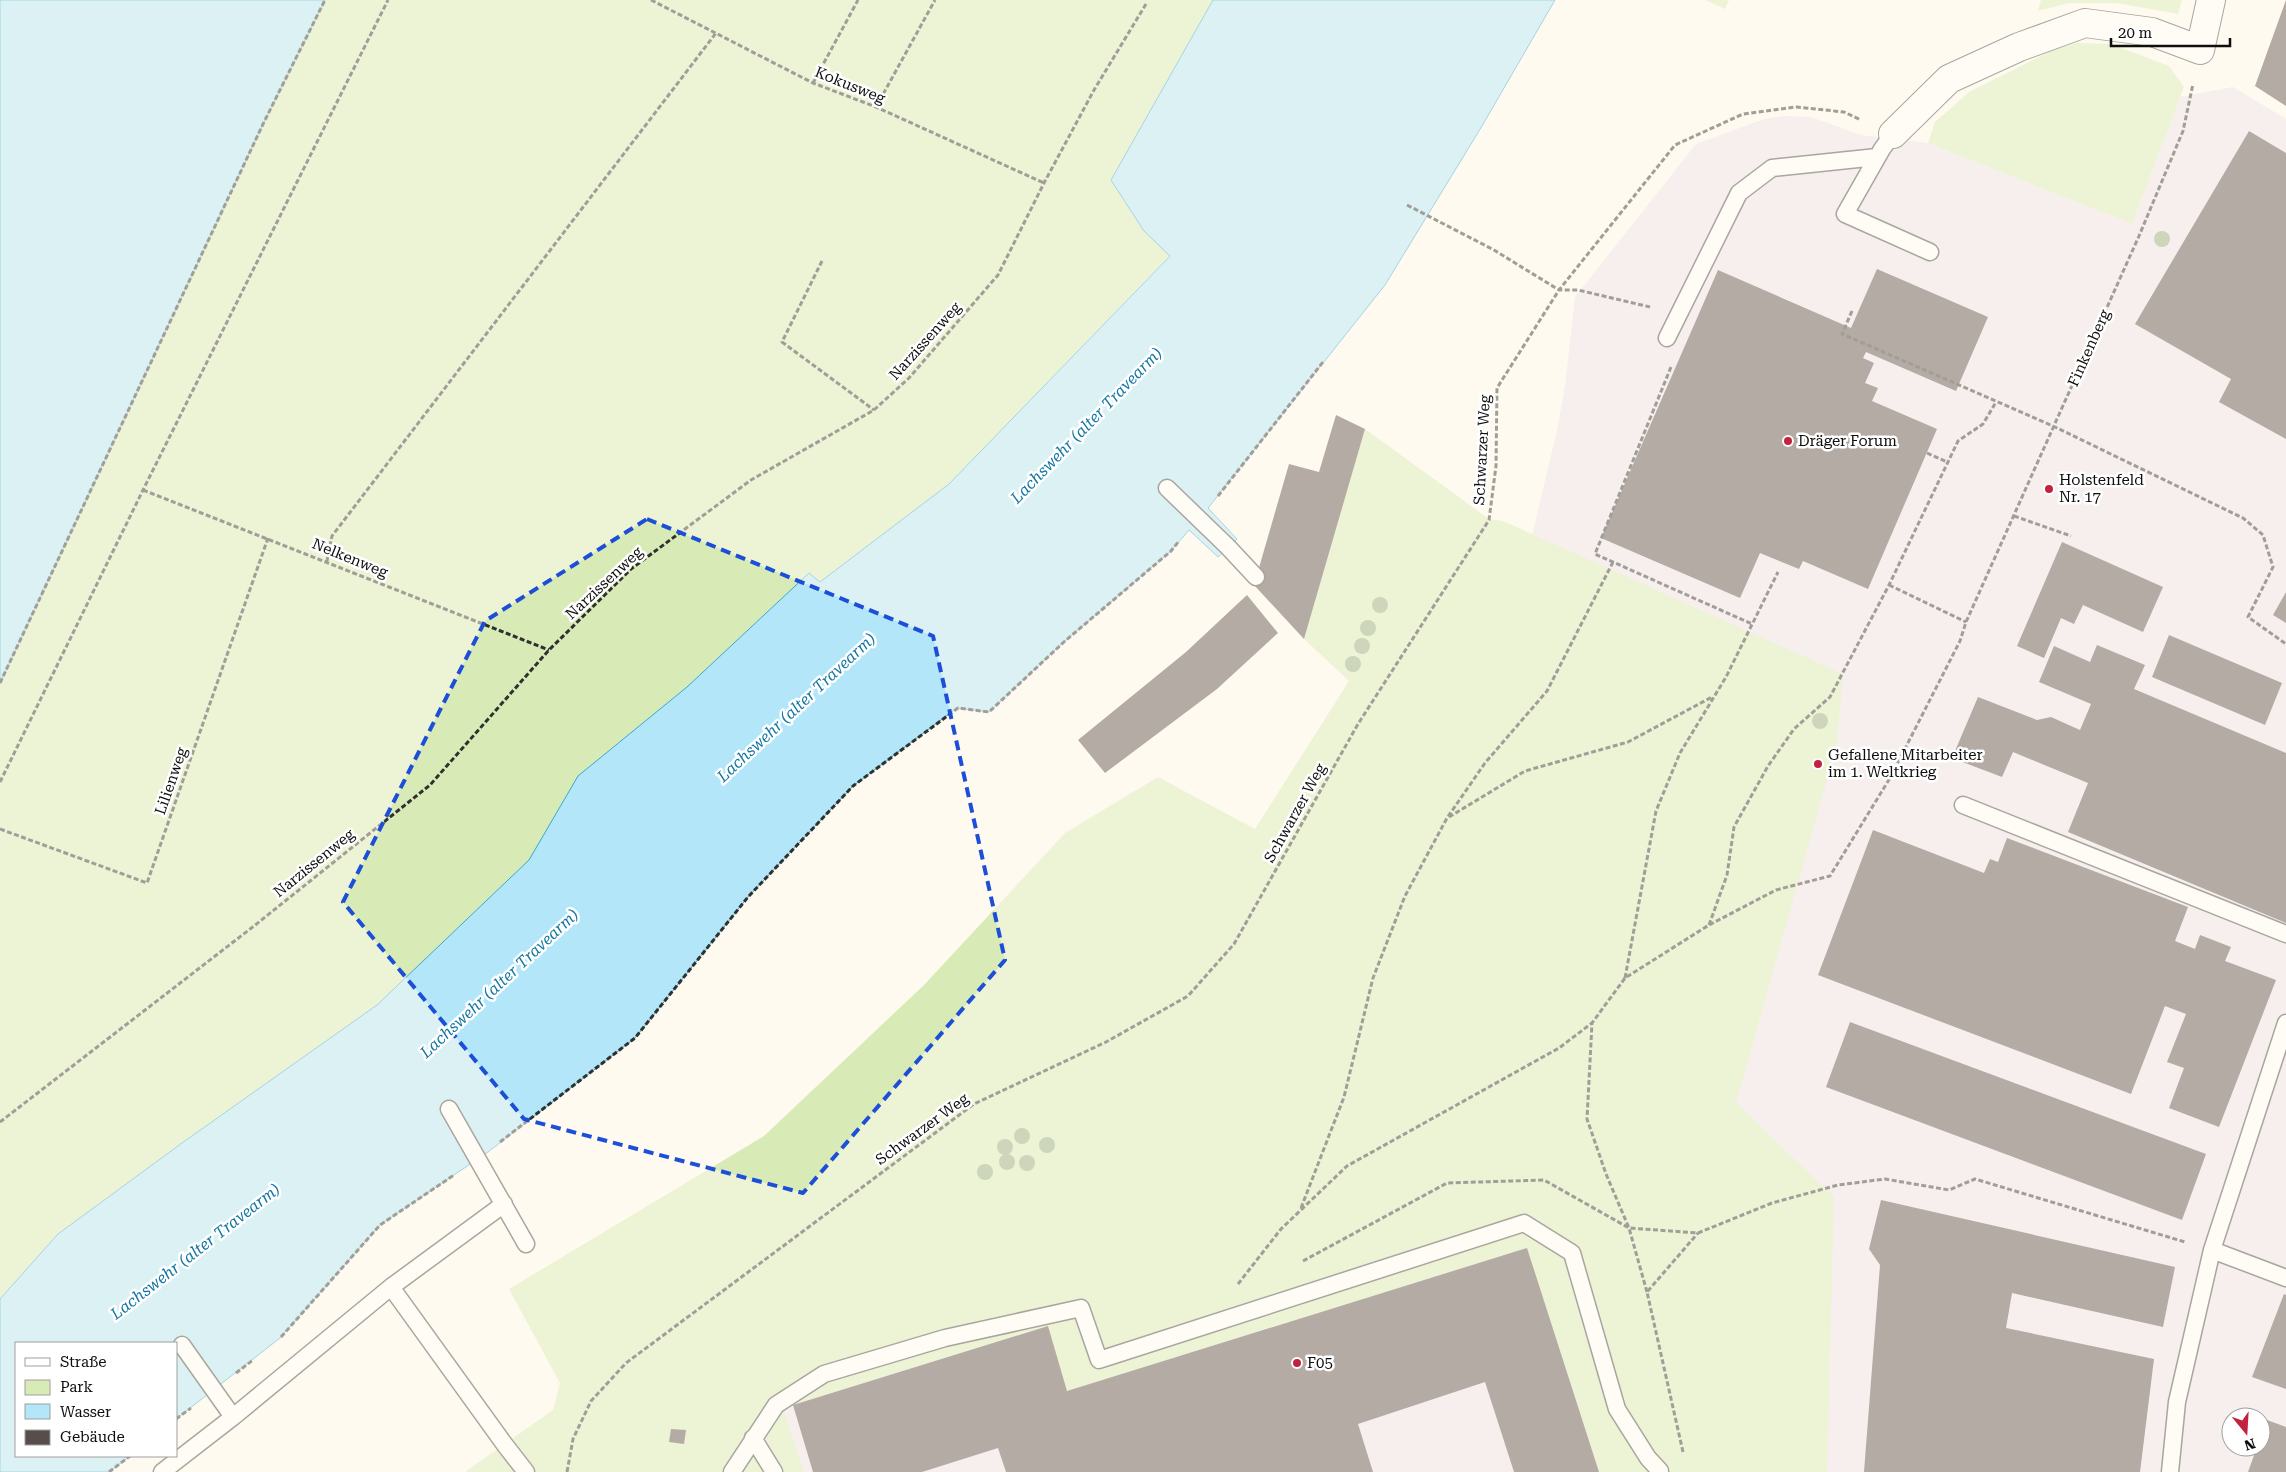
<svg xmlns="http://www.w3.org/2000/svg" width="2286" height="1472" font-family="'Roboto Serif',serif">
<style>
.industrial{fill:#eae2ed;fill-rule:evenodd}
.green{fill:#d8ebb7}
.water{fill:#b2e6f8;stroke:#37a7d1}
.building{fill:#574d4a}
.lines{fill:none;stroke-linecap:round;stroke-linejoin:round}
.lane-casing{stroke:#414141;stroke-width:19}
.street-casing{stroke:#414141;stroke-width:30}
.path{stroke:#303030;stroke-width:3;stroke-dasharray:5 2.5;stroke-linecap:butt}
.lane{stroke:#fff;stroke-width:16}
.street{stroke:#fff;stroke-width:28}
.tree{fill:#90aa7b}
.marked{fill:none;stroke:#1d4ed8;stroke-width:4;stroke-dasharray:10 6;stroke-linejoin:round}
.poi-dot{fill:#c2223e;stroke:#fff;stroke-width:2}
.labels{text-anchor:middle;stroke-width:5;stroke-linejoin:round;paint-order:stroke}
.street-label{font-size:15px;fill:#0e0e0e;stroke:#fff}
.poi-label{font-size:15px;fill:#0e0e0e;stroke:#fff;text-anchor:start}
.water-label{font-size:16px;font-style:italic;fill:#1477a3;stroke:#fff}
</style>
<rect width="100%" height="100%" fill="#fffaef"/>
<path class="industrial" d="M2233,87l53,32v1353h-1626l79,-97 786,-810 32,-135 8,-44 10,-89 121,-153 68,-25 22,-3 25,1 50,18 67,8 204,81 48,-127zM2231,1417h30v30h-30z"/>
<path class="green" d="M325,0h888l-102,180 33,51 26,24 -221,229 -129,98 -11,-9 -122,114 -109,89 -49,84 -152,145 -195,138 -124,91 -58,65v-616l264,-561z
M1705,0h24l-4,9z
M2041,0h141l-4,14 -61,-11h-48l-31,8z
M2077,43l34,1 58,22 15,21 -52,137 -204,-81 7,-21 34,-30 84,-42z
M1365,429l124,90 14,2 340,153 -6,67 -6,24 -95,338 98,94 -7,275h-228l-72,-224 -460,143 -20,-65 -254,79 -11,1 22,66h-339l88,-62 7,-27 -51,-94 255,-153 160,-151 141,-152 93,-56 97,52 94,-148 -45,-42z"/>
<path class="water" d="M0,0h325l-61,122 -264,561z
M1213,0h342l-73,126 -97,159 -177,223 29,31 -19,18 -29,-27 -18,21 -106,90 -76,71 -32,-4 -104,78 -105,111 -113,141 -147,114 -108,73 -100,113 -104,81v-76h-160v113h114l-21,16h-109v-173l58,-65 124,-91 195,-138 152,-145 49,-84 109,-89 122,-114 11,9 129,-98 221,-228 -26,-25 -33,-51z"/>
<path class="building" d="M2286,0v106l-31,-20z
M2249,131l37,22v286l-67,-37 12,-23 -96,-55z
M1877,269l111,48 -32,74 -90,-39 -3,6 11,5 -9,20 13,5 -6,13 65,28 -69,160 -65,-28 -4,8 -39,-16 -20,45 -139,-60 117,-268 133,58z
M1336,415l29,14 -61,210 -50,-54 35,-121 30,8z
M2062,542l101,45 -20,45 -60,-27 -9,19 -13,-6 -17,40 -27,-12z
M2286,592v31l-13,-8z
M1247,595l31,38 -61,56 -112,84 -27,-33 108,-88z
M2169,635l113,48 -17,42 -113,-48z
M2097,645l48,20 -11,24 152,64v170l-218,-91 20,-49 -75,-31 -11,25 -50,-19 26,-61 59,23 14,-3 29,13 11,-26 -52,-22 15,-36 36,16z
M1873,830l111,43 6,-14 8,3 9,-24 181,69 -13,34 20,8 5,-14 31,12 -6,14 51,19 -57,147 -50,-19 15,-40 -17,-6 19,-48 -21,-8 -34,88 -313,-119z
M1850,1022l356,132 -24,66 -356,-133z
M1881,1200l294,67 -12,60 -151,-34 -6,35 148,31 -14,113h-276l16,-207 -11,-16z
M1527,1248l72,224h-85l-29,-90 -127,42 15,48h-367l-8,-24 -76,24h-109l-20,-67 255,-79 19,65z
M2284,1294l2,1v94l-34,-12z
M2267,1420l19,7v45h-38l9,-25h4v-10z
M671,1429l15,1 -2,14 -15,-2z"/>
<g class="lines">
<defs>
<path id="lane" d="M1893,134l-11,15 -37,65 85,38
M1667,338l72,-145 33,-25 105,-11
M1167,488l61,59 28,30
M1963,805l323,129
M449,1109l77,135
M2212,1250l74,28
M391,1287l114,158 21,27
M182,1345l51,72
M753,1438l21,34
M162,1472l71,-55 158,-130 113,-83
M732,1472l44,-67 48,-31 121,-36 136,-30 18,52 425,-137 48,30 45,156 31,49 12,13
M2170,1472l7,-70 35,-152 74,-227"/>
<path id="street" d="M1893,134l56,-55 70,-32 66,-24 67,9 48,18 11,-50"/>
</defs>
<use href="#lane" class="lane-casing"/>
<use href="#street" class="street-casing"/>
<path class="path" d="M651,0l162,83 63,24 168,76
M813,83l45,-83
M876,107l59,-107
M1407,205l87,45 65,40h19l72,17
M822,261l-40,81 92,68
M1852,311l-10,23 213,93 188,91 20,17 10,32 -25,50 38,27
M1671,367l-76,187 157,70
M1927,453l20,9
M143,490l406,160
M1218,496l105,-134
M2014,516l57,20
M327,561l5,-25 384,-503
M1889,585l77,37
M0,683l264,-561 61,-122
M0,782l143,-292 245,-490
M1449,817l76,-46 103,-29 84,-45
M0,829l147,54 121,-345
M1709,925l18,-50 7,-48 34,-61 26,-37 36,-32 59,-112 69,-144 25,-17 13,-22
M1625,978l31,-167 24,-58 46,-76 52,-105
M0,1122l254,-196 176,-141 119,-135 82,-81 120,-89 123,-70 35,-32 89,-103 46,-92 50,-93 52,-86
M500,1142l135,-104 113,-141 105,-111 105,-78 31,4 76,-71 106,-90 8,-10
M1301,1208l43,-111 29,-119 32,-82 42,-78 38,-55 62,-72 66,-129
M1303,1261l144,-78 97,-3 85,48 69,5 74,-30 66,-18 47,-6 64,11 26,-11 210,63
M1238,1284l43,-55 66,-63 212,-118 33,-25
M1647,1292l-18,-64 -23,-54 -19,-55 5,-96 33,-45 84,-53 67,-35 54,-14 60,-98 70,-137 6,-19 173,-386 44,-105 10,-47
M281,1337l99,-112 74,-50
M236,1373l17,-13
M176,1419l15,-11
M1683,1452l-36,-160 51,-59
M109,1472l21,-16
M567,1472l6,-33 18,-38 35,-38 348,-259 132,-62 82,-46 46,-52 124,-220 131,-204 7,-54 1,-78 62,-98 116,-145 68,-31 53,-7 48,5 17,8"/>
<use href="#lane" class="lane"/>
<use href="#street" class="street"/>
</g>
<g class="tree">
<circle cx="2162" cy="239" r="8"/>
<circle cx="1380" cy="605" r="8"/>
<circle cx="1368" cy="628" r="8"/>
<circle cx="1362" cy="646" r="8"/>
<circle cx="1353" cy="664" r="8"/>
<circle cx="1820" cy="721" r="8"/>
<circle cx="1022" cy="1136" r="8"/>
<circle cx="1047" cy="1145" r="8"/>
<circle cx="1005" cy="1147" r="8"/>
<circle cx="1007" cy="1162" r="8"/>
<circle cx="1027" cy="1163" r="8"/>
<circle cx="985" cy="1172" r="8"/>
</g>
<path d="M0 0H2286V1472H0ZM647,519l286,117 72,324 -202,233 -279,-74 -181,-217 142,-281z" fill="#fffaef" fill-opacity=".55" fill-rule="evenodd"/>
<path class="marked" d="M647,519l286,117 72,324 -202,233 -279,-74 -181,-217 142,-281z"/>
<g class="poi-dot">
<circle cx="1788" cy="441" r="5"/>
<circle cx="2049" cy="489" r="5"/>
<circle cx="1818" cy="764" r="5"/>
<circle cx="1297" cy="1363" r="5"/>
</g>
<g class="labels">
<g class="street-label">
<text transform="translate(850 85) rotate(22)" y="5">Kokusweg</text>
<text transform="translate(925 341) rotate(-48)" y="5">Narzissenweg</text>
<text transform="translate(2089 348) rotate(-66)" y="5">Finkenberg</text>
<text transform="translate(1482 450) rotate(-87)" y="5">Schwarzer Weg</text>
<text transform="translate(350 558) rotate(22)" y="5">Nelkenweg</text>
<text transform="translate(604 583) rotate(-43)" y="5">Narzissenweg</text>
<text transform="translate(171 781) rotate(-71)" y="5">Lilienweg</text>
<text transform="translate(1295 813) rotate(-61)" y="5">Schwarzer Weg</text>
<text transform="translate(314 863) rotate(-39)" y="5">Narzissenweg</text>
<text transform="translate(922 1129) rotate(-36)" y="5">Schwarzer Weg</text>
</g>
<g class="poi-label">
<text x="1798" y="446">Dräger Forum</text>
<text x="2059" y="485">Holstenfeld<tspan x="2059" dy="17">Nr. 17</tspan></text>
<text x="1828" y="760">Gefallene Mitarbeiter<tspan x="1828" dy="17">im 1. Weltkrieg</tspan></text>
<text x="1307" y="1368">F05</text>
</g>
<g class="water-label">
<text transform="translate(1086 425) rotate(-46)" y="6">Lachswehr (alter Travearm)</text>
<text transform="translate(796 707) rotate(-43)" y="6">Lachswehr (alter Travearm)</text>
<text transform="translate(499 983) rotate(-43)" y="6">Lachswehr (alter Travearm)</text>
<text transform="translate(195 1251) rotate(-38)" y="6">Lachswehr (alter Travearm)</text>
</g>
</g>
<rect x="15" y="1342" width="162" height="115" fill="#ffffff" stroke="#9f9f9f"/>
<rect x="25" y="1358" width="25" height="8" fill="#ffffff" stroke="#9f9f9f"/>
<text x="60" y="1367" font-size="15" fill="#0e0e0e">Straße</text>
<rect x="25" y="1380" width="25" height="15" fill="#d8ebb7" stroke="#9f9f9f"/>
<text x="60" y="1392" font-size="15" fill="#0e0e0e">Park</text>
<rect x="25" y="1404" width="25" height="15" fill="#b2e6f8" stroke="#9f9f9f"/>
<text x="60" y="1417" font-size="15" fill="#0e0e0e">Wasser</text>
<rect x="25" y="1430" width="25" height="15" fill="#574d4a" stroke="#9f9f9f"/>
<text x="60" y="1442" font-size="15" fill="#0e0e0e">Gebäude</text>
<g transform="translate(2246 1432) rotate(162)"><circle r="24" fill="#ffffff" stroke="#9f9f9f"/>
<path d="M0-4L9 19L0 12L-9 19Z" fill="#c2223e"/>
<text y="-8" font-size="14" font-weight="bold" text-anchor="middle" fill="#0e0e0e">N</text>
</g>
<path d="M2111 38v8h119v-8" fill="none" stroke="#0e0e0e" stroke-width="2.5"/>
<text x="2118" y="38" font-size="15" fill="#0e0e0e" stroke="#ffffff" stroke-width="4" paint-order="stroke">20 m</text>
</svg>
